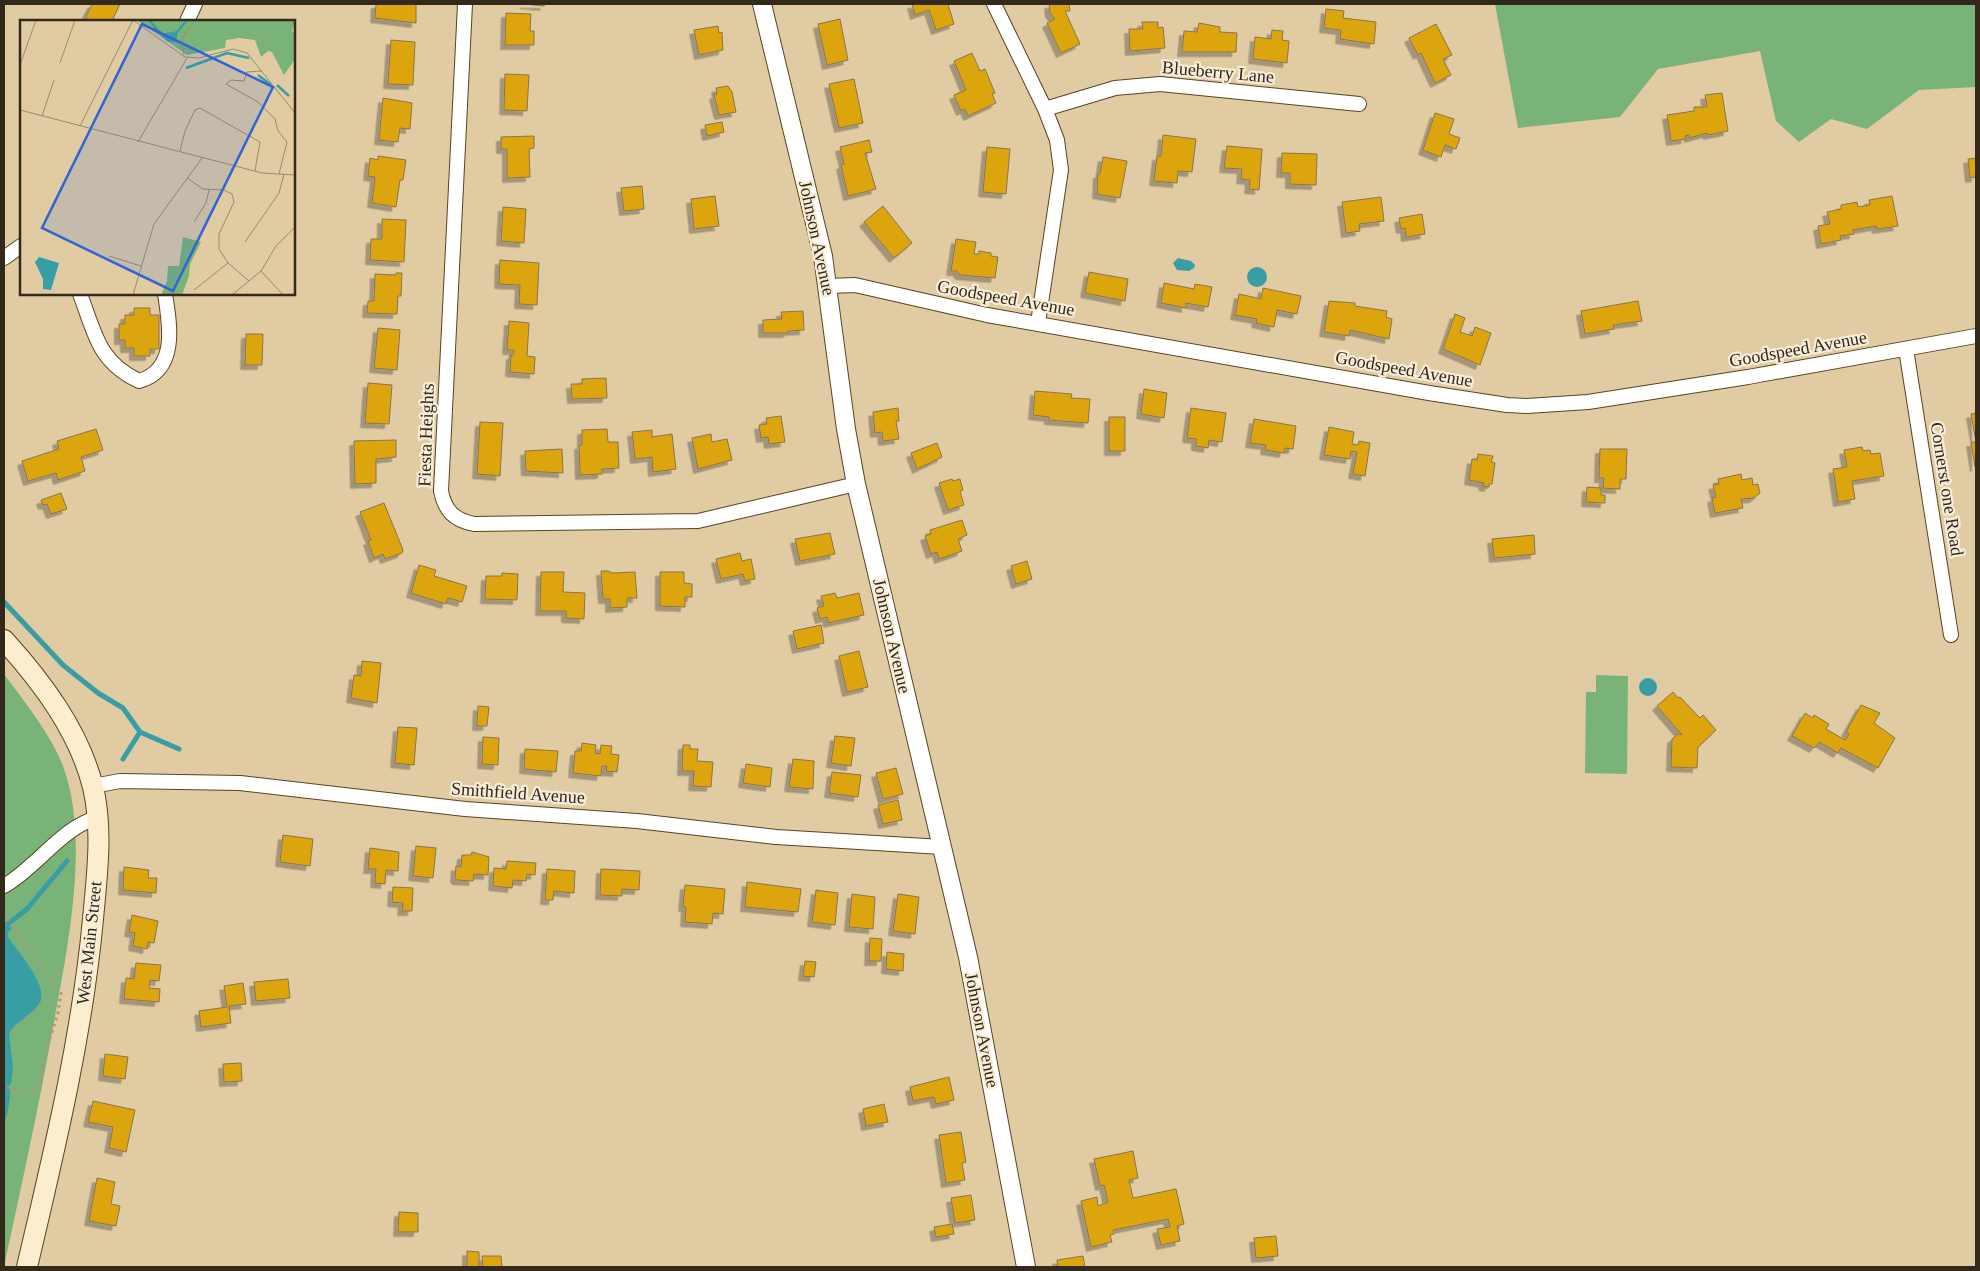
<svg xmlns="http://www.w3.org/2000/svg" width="1980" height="1271" font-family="Georgia,serif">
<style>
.green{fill:#7ab377}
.water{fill:#399da5}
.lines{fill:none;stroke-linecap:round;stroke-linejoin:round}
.stream{stroke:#399da5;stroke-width:5}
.building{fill:#dda511;stroke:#887450;filter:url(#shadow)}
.minor-casing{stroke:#564521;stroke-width:16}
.tertiary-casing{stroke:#564521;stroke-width:20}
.secondary-casing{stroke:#564521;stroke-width:22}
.path{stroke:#aa9878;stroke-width:3;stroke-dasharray:2.5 4;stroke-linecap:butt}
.minor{stroke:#fff;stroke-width:14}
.tertiary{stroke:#fff;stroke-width:18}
.secondary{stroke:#fcedcf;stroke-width:20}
.labels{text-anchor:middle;stroke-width:4.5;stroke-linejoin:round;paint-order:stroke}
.street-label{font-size:18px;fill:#32291a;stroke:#f8edd9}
.inset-river{fill:none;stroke:#399da5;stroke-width:2.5}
.inset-road{fill:none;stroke:#9a8a6c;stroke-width:1}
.view{fill:#3265d4;fill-opacity:0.15;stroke:#3265d4;stroke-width:2.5}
.inset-edge{fill:none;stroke:#32291a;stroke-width:2.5}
</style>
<defs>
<filter id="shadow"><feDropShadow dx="-4.5" dy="4.5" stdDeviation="0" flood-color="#0004"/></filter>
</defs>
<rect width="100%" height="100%" fill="#e0cba3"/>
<path class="green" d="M1495,4h481v83l-57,3 -52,39 -36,-10 -32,23 -23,-21 -16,-70 -102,18 -38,48 -102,11z
M4,674c20,27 49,63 60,95 26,73 3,183 -11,258 -14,80 -32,160 -49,240z
M1596,675l32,1 -1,98 -42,-1 1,-81h10z"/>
<path class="water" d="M1178,258l13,3 4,4 -1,3 -5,3 -12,-1 -4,-7z
M1247 277a10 10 0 1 1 20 0a10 10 0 1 1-20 0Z
M1639 687a9 9 0 1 1 18 0a9 9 0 1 1-18 0Z
M4,920l8,8 -4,4v5c9,14 43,51 31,67 -8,12 -24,17 -30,30l4,33 -2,17h-6z"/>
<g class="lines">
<path class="stream" d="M4,602l59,63 35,28 25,15 17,24 39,17
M123,759l17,-27
M4,927l23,-18 40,-48
M4,1073c6,12 3,31 0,44"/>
</g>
<path class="building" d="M92,4h28l-8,17h-25l-1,-5z
M376,4h40v19l-41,-5z
M524,4h21l-1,2z
M912,4h36l6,20 -18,6 -7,-20 -14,5z
M1049,4h20l1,7h-5l15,33 -19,9 -14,-30 8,-4 -5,-6z
M1326,9l18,2 -1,7 33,4 -2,22 -34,-5 1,-9 -17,-2z
M506,13l25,1 -1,17h4v14h-29z
M840,19l8,41 -21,5 -9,-41z
M1142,22h16v6l5,-1 2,21 -35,3 -1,-22h14z
M1199,23l21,4v5l17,1 -1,19h-54l2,-21 13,1z
M1436,24l16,31 -9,4 8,16 -16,8 -14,-30 -3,2 -9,-17z
M718,26l1,7 3,-1 1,18 -24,5 -5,-25z
M1272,30l11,1 -1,9 7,1 -2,22 -34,-4 2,-22 16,2z
M391,40l24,2 -2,43 -25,-1z
M972,53l8,18 5,-2 10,24 -3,1 4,9 -28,13 -3,-7 -4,2 -7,-16 12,-5 -12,-29z
M505,74l24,1 -2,36 -23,-1z
M854,79l9,44 -24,5 -10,-44z
M728,86l4,6 4,20 -17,3 -5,-20 3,-1 -1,-6z
M1722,93l6,38 -20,4 -1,-2 -18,5v-3l-4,1 1,3 -15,2 -4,-26 27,-4v-4h13l-2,-12z
M383,98l29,5 -2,26 -10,-1 -2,14 -19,-2z
M1435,113l19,6 -5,15 11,4 -4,11 -11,-4 -4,12 -18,-7z
M722,122l2,10 -17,4 -2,-11z
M1163,135l33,4 -4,33 -14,-1 -1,12 -23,-2 3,-25h4z
M534,136v12l-5,1 1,28 -23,1v-29h-6v-12z
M869,140l3,12 -7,1 11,36 -28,7 -7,-31 3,-1 -4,-17z
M1227,146l35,3 -3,41 -10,-1 1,-9 -9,-1 1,-10 -18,-1z
M987,147l23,2 -4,45 -23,-2z
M1282,153l35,1 -1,31 -26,-1v-11h-9z
M378,156l28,4 -3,20h-3l-4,27 -24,-4 3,-26 -7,-1 2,-18 8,2z
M1103,157l24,4 -7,37 -23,-4 1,-20h2z
M1976,158v19l-6,1 -2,-19z
M642,186l2,23 -20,2 -3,-23z
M715,196l4,30 -25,3 -3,-30z
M1892,196l6,30 -21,3 -1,-3 -23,4 1,4 -14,2 1,4 -20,4 -3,-18 12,-2 -3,-12 14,-3v-4l16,-3 1,5 12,-2 -1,-5z
M1381,197l3,24 -25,3 1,7 -14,2 -4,-31z
M883,206l29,37 -18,15 -30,-36z
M503,207l23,2 -2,34 -23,-2z
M1422,214l3,20 -19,3 -1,-9 -4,1 -2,-11z
M382,219l24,1 -2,42 -34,-2 1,-21h11z
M956,239l20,3 -2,12h5v-3l12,2v3l7,1 -3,21 -35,-3 -3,-4h-6z
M500,260l39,3 -2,42 -18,-1 1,-19 -21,-1z
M1089,272l39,7 -3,22 -40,-8z
M396,273h6l-1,23h-3l-1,18 -30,-1 1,-12h6l1,-27 20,1z
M1164,283l30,6 1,-5 17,3 -4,20 -22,-4v5l-25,-5z
M1263,288l38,8 -4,18 -20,-4 -3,17 -18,-4 1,-4 -22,-4 4,-21 22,5z
M1329,301l26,2v3l32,5 -1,6 6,2 -3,20 -39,-9 -1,6 -25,-4z
M1638,301l4,20 -29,4 1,4 -29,5 -4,-23z
M134,308h16v7h9v34h-9v7h-16v-8h-9v-8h-6v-16h6v-9h9z
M803,311l1,19 -16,1v2h-25v-13l19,-1 -1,-7z
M1455,314l10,4 -5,14 12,4 3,-9 16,6 -11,32 -37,-16z
M509,321l20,2 -2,33 8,1 -1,17 -24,-2 1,-17h2l1,-5h-7z
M378,328l22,2 -3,40 -23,-2z
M246,334h17l-1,31h-17z
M606,378l1,20 -35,1 -1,-15h11v-5z
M368,383l24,2 -3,39 -24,-1z
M1144,389l23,4 -3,25 -23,-4z
M1035,391l37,3 -1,4 19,1 -2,24 -39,-3v-3l-16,-2z
M898,408l1,13h-3l3,18 -16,2 -1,-9 -7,1 -2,-21z
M1191,408l35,5 -4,29 -13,-2 -1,8 -12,-2v-7l-9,-1z
M1976,413v54h-1l-4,-25h5l-5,-28z
M781,416l4,26 -16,2 -1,-7 -7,1 -2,-13 8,-1 -1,-6z
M1109,417h16v34h-16z
M1254,419l42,7 -3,23 -8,-1 -1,5 -19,-3 1,-5 -16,-2z
M480,422l23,1 -3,53 -23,-2z
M1329,427l25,5 -2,12 6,1 1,-4 11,2 -5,33 -12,-2 4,-22 -6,-1 -1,8 -26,-4z
M96,429l7,21 -22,7 4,14 -27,9 -2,-7 -28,8 -6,-20 37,-12 -2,-8z
M607,429l1,13h10l1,26 -17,1v5l-22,1 -1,-30h3v-15z
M652,430v7l20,-3 4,35 -23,3 -1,-15 -17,2 -3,-27z
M711,434l1,8 15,-3 5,21 -34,9 -6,-31z
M396,440v17l-20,2v24l-21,1 -1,-43z
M937,443l5,14 -25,12 -6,-16z
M1862,447l1,4 7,-1 1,4 9,-1 4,23 -32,5 3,18 -17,3 -5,-33 14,-2 -3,-17z
M562,449l1,24 -37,-2 -1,-20z
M1600,449h27l-1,30h-6v10l-17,-1 1,-10h-5z
M1478,454l15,2 -2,6 4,1 -3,21h-3v3l-6,-1 1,-3 -15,-3 3,-21 5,1z
M1741,474l1,6 10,-2 1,7 5,-1 2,9 -6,5 -13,1 2,9 -28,5 -3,-15 4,-1 -3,-12 6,-1 -1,-5z
M952,479l1,2 7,-2 3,11 -3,1 4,14 -16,5 -9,-27z
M1587,487l14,1v7h4v8l-19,-1z
M61,493l6,16 -16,5 -4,-10 -4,1 -2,-5z
M384,503l19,47 -1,3 -17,6 -2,-5 -9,4 -6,-17 3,-1 -11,-28z
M962,520l5,15 -9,4 4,12 -23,8 -2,-7 -6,2 -6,-18 6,-2 -1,-4z
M830,533l5,21 -35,7 -5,-22z
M1534,535l1,19 -41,4 -2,-19z
M740,553l2,8 9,-2 4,20 -10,2 -2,-7 -22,5 -5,-20z
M1027,561l5,18 -16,5 -5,-18z
M419,565l17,5 -2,6 33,10 -5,16 -14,-4 -2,6 -35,-11z
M601,571h7l4,2 23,-1 2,26h-10v9l-17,1v-9h-7z
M541,572h23l-1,20 22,1 -1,26 -18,-1v-7h-26z
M660,572h24v11l8,1v13h-7v10l-25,-1z
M502,573l16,1 -1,26 -32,-1 1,-23h16z
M835,593l2,5 22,-5 5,22 -36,8 -1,-6 -7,2 -3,-11 7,-2 -3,-10z
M821,625l3,18 -27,6 -4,-18z
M859,651l9,36 -21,5 -8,-36z
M362,661l19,2 -4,40 -26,-5 3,-23 7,1z
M1673,692l5,6 2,-1 20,21 3,-3 13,15 -18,17 -1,21 -26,-1 1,-28 6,-5 4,1 -25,-29z
M1861,705l19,8 -6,10 21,15 -17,30 -37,-20 -3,5 -19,-11 -5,6 -22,-12 13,-23 8,5 1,-3 15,9 -3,5 19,11 4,-6 -3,-2z
M478,706l11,1 -2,19h-10z
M398,727l19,1 -3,37 -19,-2z
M835,736l20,2 -4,28 -20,-3z
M483,737l16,1 -1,27 -16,-1z
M582,743l14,2 -1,8 5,1 1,-9 11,1 -1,8 8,1 -2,17 -11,-1 1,-5h-5l-1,10 -28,-3 2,-22h6z
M683,745h7v4h8l-1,12 16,1 -2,25 -18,-1 1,-15h-12z
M525,749l33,2 -2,21 -32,-3z
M793,759l21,2 -1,28 -24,-2z
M746,764l26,4 -2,19 -27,-4z
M896,768l7,26 -20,5 -7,-26z
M832,772l29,3 -3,22 -29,-4z
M898,800l4,20 -19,4 -5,-19z
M283,835l30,4 -3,27 -30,-4z
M416,846l20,2 -3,30 -20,-2z
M370,848l29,4 -1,19 -12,-1 -1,14 -10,-1 1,-14h-8z
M472,852l17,5 -1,18 -14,-1 -1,7 -16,-1 -2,-2 1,-12 5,1 1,-12h9z
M507,861l29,2 -1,12 -8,-1 -1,7 -13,-1 -1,8 -19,-2 1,-18 12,1z
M124,867l25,3 -1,8h9l-1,15 -33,-3z
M547,869l28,2 -1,22 -20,-2 -1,9h-8z
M601,869l39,2 -1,19 -17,-1v7l-22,-1z
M747,882l54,7 -3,23 -53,-5z
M685,885l40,4 -2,25 -10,-1 -1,11 -27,-2 1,-15h-3z
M393,887l20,1 -1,23h-10l1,-8 -11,-1z
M816,890l22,3 -3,32 -23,-3z
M852,894l23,3 -2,32 -24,-2z
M898,894l21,3 -4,37 -22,-3z
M132,915l26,6 -4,22 -6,-1 -1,7 -14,-3 2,-13 -6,-1z
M870,938l12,1 -1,22h-12z
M887,952l17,2 -1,17 -17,-2z
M805,961l11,1 -2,15 -11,-1z
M136,963l25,2 -2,16 -9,-1 -1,8 11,1 -1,13 -35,-3 2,-21 8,1z
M288,979l2,19 -34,3 -2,-19z
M243,983l3,21 -17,2 2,17 -30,4 -2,-16 28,-4 -3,-21z
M105,1054l23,3 -3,22 -22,-3z
M241,1063l1,18 -18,1 -1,-18z
M949,1077l5,23 -18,4 -2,-7 -21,4 -3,-14z
M93,1101l42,9 -9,42 -17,-4 4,-21 -25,-5z
M884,1104l4,18 -22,4 -3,-17z
M961,1132l5,30 -4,1 3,17 -19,3 -7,-48z
M1133,1151l5,27 -9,2 4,18 43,-9 8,35 -7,2 3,15 -19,4 -4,-16 13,-2 -2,-8 -55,11 1,4 -4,1 2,7 -21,5 -10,-46 16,-4 1,9 10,-4 -4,-17 -4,1 -6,-27z
M97,1178l18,4 -4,22 9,2 -4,20 -27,-5z
M971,1195l4,25 -20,3 -4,-25z
M399,1212l19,1v19h-20z
M952,1224l2,10 -18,3 -2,-10z
M1276,1236l2,20 -22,2 -2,-20z
M467,1251l12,1v15h-12z
M482,1256h19l1,11h-19z
M1083,1256l2,11h-27l-1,-7z"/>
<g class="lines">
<defs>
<path id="minor" d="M465,4l-24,487c4,20 13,29 33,33l224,-3 158,-37
M994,4l51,105 12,31 4,30 -23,153
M187,21l8,-17
M1045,109l70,-21 45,-4 199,20
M4,258l17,-12
M828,286l27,-1 132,30 442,78 78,12 20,1 61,-4 160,-25 228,-41
M80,294c15,39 18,68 59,87 39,-11 31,-56 26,-87
M1906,349l45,286
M93,786l27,-5 120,2 225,26 172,12 139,16 166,10
M4,886c33,-19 58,-59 93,-68"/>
<path id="tertiary" d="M762,4l61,252 23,173 10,55 112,473 58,310"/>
<path id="secondary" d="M4,640c38,42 75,91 89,147 10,43 4,88 0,132 -11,118 -39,233 -66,348"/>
</defs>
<use href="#minor" class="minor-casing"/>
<use href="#tertiary" class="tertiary-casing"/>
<use href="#secondary" class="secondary-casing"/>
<path class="path" d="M4,913l57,80 -3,20 -17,54 1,12 -8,13h-14l-16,-6"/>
<use href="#minor" class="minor"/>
<use href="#tertiary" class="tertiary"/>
<use href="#secondary" class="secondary"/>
</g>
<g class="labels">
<g class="street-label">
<text transform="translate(1218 72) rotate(5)" y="6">Blueberry Lane</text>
<text transform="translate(817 238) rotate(78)" y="6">Johnson Avenue</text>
<text transform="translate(1006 298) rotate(10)" y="6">Goodspeed Avenue</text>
<text transform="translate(1798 349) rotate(-10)" y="6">Goodspeed Avenue</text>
<text transform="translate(1404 369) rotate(10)" y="6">Goodspeed Avenue</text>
<text transform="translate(426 435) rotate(-88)" y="6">Fiesta Heights</text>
<text transform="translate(1947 489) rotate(81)" y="6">Cornerst one Road</text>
<text transform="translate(892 636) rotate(77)" y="6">Johnson Avenue</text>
<text transform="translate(518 793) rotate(4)" y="6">Smithfield Avenue</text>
<text transform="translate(89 943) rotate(-84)" y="6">West Main Street</text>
<text transform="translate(982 1030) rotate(79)" y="6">Johnson Avenue</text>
</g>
</g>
<g transform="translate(20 20)">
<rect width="275" height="275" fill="#e0cba3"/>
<path d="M117,0h158l-3,12 3,1v26l-11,16 -12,-23 -4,-1 -7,6 -6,-17 -16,-2 -13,2 -1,8 -38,7zM163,217l18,5 -11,22 -1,12 -7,19h-21l6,-14 1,-15h11z" fill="#7ab377"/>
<path d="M158,11l-2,11h-8l-8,-8zM19,237l20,6 -8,27 -8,-1v-10l-8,-17z" fill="#399da5"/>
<path class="inset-river" d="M129,0l12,14M157,12l10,-12M166,48l41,-15 22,5M238,55l13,10M257,65l12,11"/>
<path class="inset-road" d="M113,0l52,37 14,1 34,-9 14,4 48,60M164,35l-2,-17 13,-18M40,43l15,-43M0,45l16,-45M242,51l-15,1 -3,9 -13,-1 -5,4 32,18 17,17 3,12 9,11 -8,32M0,90l242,63 33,2M22,96l12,-36M60,106l53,-106M118,122l49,-84M160,131l5,-20 10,-21 5,-2 60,34 -5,29M167,158l16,11 21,1 8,4 2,8 -15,32v15l9,14 21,18M174,202l12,-19 3,-13M225,222l34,-49 5,-19M89,236l32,10M241,251l22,24M174,270l34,-27M113,275l21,-71 48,-66M212,275l29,-24 15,-25 19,-19"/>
<path class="view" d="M122,4l131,63 -100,204 -131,-63z"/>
<rect width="275" height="275" class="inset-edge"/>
</g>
<rect width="1980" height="1271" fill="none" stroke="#32291a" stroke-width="10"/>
</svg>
